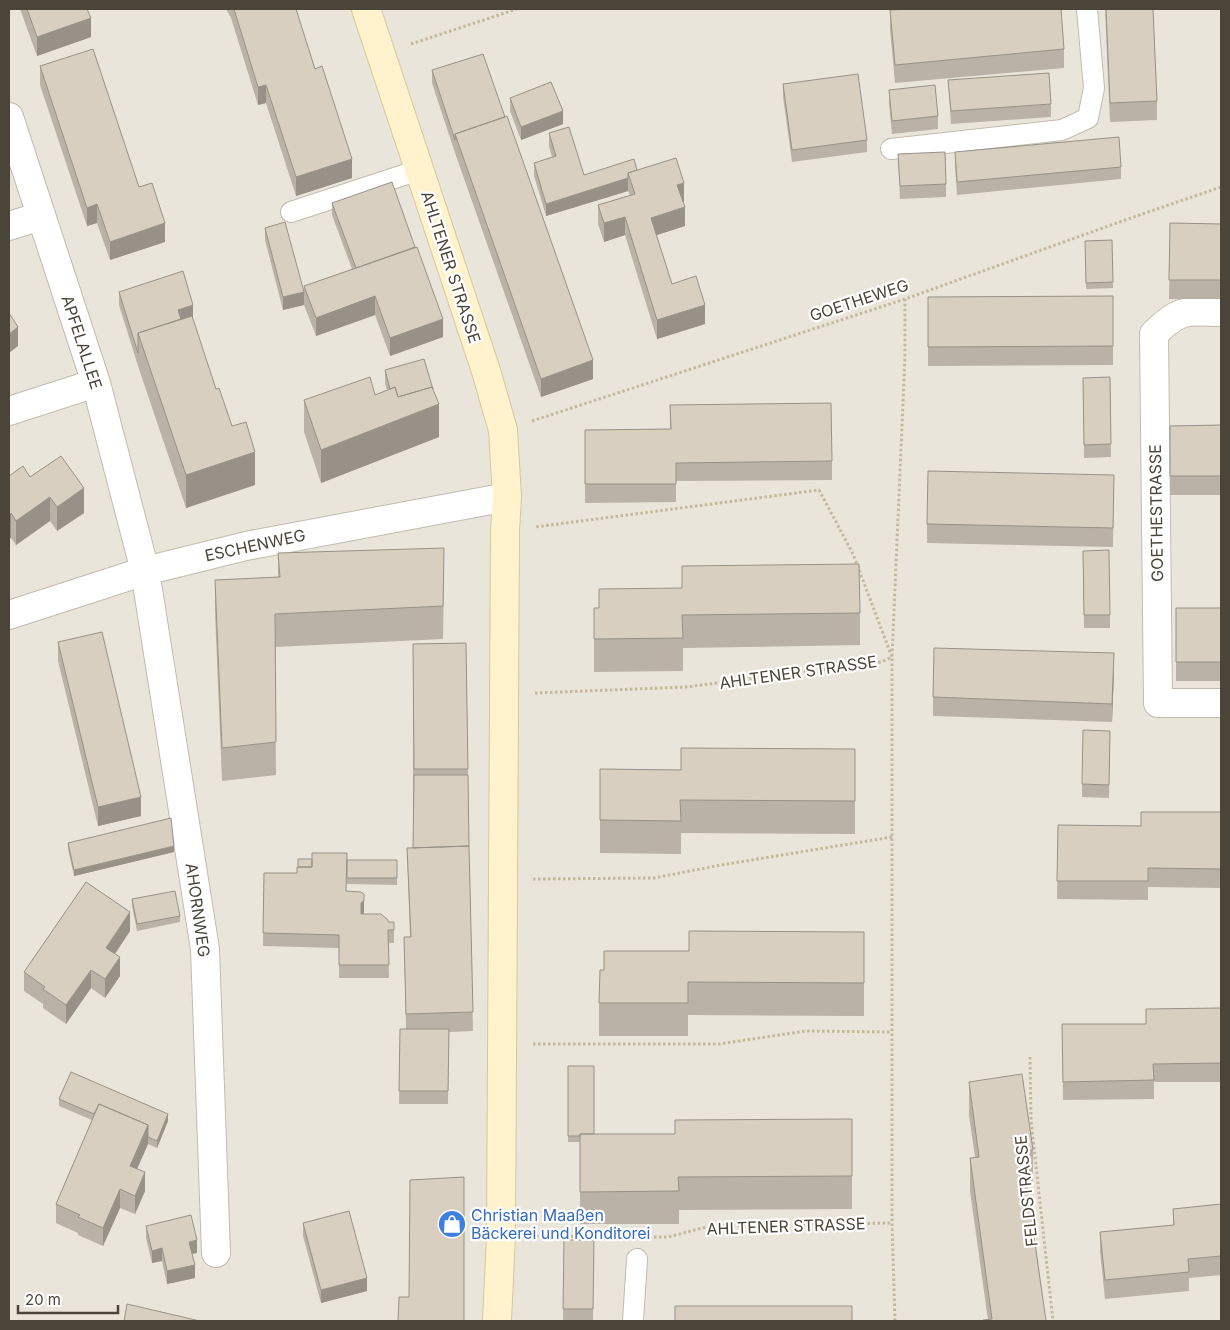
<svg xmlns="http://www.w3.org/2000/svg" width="1230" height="1330" font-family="Inter,sans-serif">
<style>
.residential{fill:#eae5da}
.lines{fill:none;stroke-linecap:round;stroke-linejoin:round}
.service-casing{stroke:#c2bbae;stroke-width:22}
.minor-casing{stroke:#c2bbae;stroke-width:30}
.secondary-casing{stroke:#d6c79b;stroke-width:30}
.path{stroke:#c4b79f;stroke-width:3;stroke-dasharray:2.5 2.5;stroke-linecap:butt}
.service{stroke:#fff;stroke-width:20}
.minor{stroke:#fff;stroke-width:28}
.secondary{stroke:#fff3cd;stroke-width:28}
.wall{fill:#bab2a6}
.shaded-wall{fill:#979187}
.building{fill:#d8cfc1;stroke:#979187}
.labels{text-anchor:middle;stroke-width:4.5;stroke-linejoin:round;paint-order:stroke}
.street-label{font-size:16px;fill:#4b4439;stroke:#fff}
.shop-label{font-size:16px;fill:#366cbe;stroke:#fff;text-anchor:start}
</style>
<rect width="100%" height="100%" fill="#f6f3ec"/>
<path class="residential" d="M9,9h1212v1312h-1212z"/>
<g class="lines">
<defs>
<path id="service" d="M891,149l171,-19 26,-12 6,-30 -7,-79
M291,212l128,-42
M633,1321l4,-62"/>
<path id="minor" d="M9,117l87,266 49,188 60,378 11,304
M9,226l32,-10
M1221,312c-34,-1 -41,-4 -67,22l4,369h63
M9,411l87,-28
M9,615l136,-44 101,-25 261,-49"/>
<path id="secondary" d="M366,9l120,362 17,59 4,67 -2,34 -4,705 -4,85"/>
</defs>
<use href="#service" class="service-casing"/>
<use href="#minor" class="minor-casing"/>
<use href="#secondary" class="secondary-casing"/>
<path class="path" d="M411,44l106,-35
M532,421l373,-122 220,-79 96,-33
M535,693l151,-6 195,-25 11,-5 -39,-103 -34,-64 -284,37
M533,879l121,-1 67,-13 171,-28
M533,1044h186l87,-13 85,1
M1030,1057l1,63 22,201
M531,1236l89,1
M654,1237h14l42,-11 182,-3
M895,1321l-3,-98v-566l13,-301v-57"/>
<use href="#service" class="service"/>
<use href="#minor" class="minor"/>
<use href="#secondary" class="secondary"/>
</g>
<path class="wall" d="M20,9h67l4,28 -54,19z
M226,9h70l19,60 37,109 -56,18 -30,-93 -8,2 -27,-87z
M1105,9h48l4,92v19l-47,2z
M890,10l174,39v19l-169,15 -5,-54z
M40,66l99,121 26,55 -55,18 -13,-37 -10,3 -47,-141z
M432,70l161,309 -52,18 -86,-244 -23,-70z
M948,80l103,24v13l-100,7z
M783,84l84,56v12l-75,10 -9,-65z
M889,90l49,26v13l-46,5 -3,-31z
M510,98l53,26 -42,16 -11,-29z
M549,133l35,42 53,-5 47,32h-1l2,24 -29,9 16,49 33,40 -48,15 -32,-104 -21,7 -6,-18v-19l32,-10 -2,-4 -82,25 -12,-40v-13l18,-6 -3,-11z
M955,152l166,15v12l-164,16 -2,-30z
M898,154l48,30v13l-46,2z
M332,203l111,134 -53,19 -15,-41 -59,21 -12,-31 -21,5 -18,-70v-12l39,64v-6l48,-17 -20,-54z
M1170,223l51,1v75h-52z
M1112,240l1,48 -27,1 -1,-48z
M119,292l74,26h-1l24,71 16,37 23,59 -69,23 -48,-142 -19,-61z
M1113,296v69l-185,1v-69z
M385,370l54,67 -118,46 -17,-51v-32l71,-5 12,-5 -2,-7z
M1110,377l1,80 -27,1 -1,-80z
M670,405l162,56v19l-156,1v21l-91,1v-73l85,-1z
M1221,425v70h-51v-69z
M1114,475l-1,72 -186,-4v-19z
M9,476l21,1 54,36 -27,18 -7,-10 -34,24 -5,-7z
M278,553l166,27 -1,59 -168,8 1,128 -54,6 -7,-168v-33l63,-3z
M1083,564l27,51v13h-26z
M594,608l266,5v32l-177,3v23l-89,1z
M1176,608h45v73h-45z
M58,642l83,174 -43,10 -40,-165z
M466,643l3,203 4,185 -24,1 -1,72h-49l1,-75h6l-2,-92h6l-3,-89h6v-204z
M1114,672l-2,50 -179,-6v-19z
M1110,731l-1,67 -27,-1v-13z
M855,749v85l-174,-1v21l-81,-1v-84l81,1z
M1221,812v76l-73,-1v13l-91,-1 1,-74 83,1z
M68,843l106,9 -100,24 -6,-27z
M347,860h50v25l-50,-1z
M264,873l83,18 17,16 -1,7 25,8h6v21h-6l1,35h-50v-30l-76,-2z
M132,899l48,17v6l-43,9 -5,-25z
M130,931l-15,23 5,22 -15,22 -14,-10 -25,36 -23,-16v-4l-19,-13v-19z
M864,932v84l-176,-1v21h-89v-33l5,-33 85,-19z
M1221,1008v74h-67v17l-91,1 -1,-76h84z
M568,1066l26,68h81l177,-15v90l-173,1v14h-99v-82h-12z
M969,1082l64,68v33l-6,1 19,137 -58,-1 -18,-129v-33l5,-1 -6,-42z
M59,1099l109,22 -11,27 -9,-4 -11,25 8,22 -10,23 -15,-6 -17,38 -25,-11v-2l-22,-10v-19l36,-84 -33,-14z
M1221,1204v71l-32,3v13l-84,8 -5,-48v-19l73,-7v-16z
M303,1223l64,68 -46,12 -18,-67z
M146,1226l51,27 -5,1 3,24 -28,6 -5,-23 -10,2 -6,-25z
M564,1240h30l-1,81h-30z"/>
<path class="shaded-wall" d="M91,18v19l-54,19v-19z
M266,85v18l-8,2v-18z
M563,111v13l-42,16v-13z
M352,159v19l-56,18v-19z
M628,178v13l-82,25v-12z
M684,183v19l-7,2v-19z
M97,204v19l-10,3v-18z
M685,207v19l-34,11v-19z
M625,217v18l-21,7v-19z
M165,223v19l-55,18v-18z
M304,292v13l-21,5v-13z
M375,296v19l-59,21v-18z
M193,305v13l-15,5v-13z
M705,305v19l-48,15v-19z
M443,319v18l-53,19v-18z
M18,327v19l-9,7v-19z
M593,360v19l-52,18v-18z
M439,404v33l-118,46v-33z
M255,452v33l-69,23v-33z
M84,488v25l-27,18v-24z
M50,497v24l-34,24v-24z
M11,513v25l-2,1v-24z
M1114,653v19l-2,50v-18z
M141,797v19l-43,10v-19z
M9,823h1v18l-1,1z
M174,846v6l-100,24v-6z
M364,894v19l-3,3v-13z
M130,912v19l-24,36v-19z
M120,957v19l-15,22v-19z
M91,970v18l-25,36v-19z
M168,1114v7l-11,27v-7z
M148,1125v19l-18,41v-19z
M145,1172v19l-10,23v-18z
M120,1189v19l-17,38v-18z
M197,1240v13l-8,1v-12z
M162,1248v13l-10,2v-12z
M195,1265v13l-28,6v-13z
M367,1278v13l-46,12v-13z"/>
<path class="building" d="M27,9h60l4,9 -54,19z
M234,9h62l19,60 7,-3 30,93 -56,18 -30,-92 -8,2z
M908,9h153l3,40 -169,16 -5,-55z
M1106,9h47l4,92 -47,2z
M93,49l46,138 13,-4 13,40 -55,19 -13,-38 -10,4 -47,-142z
M483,54l22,63 -50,17v6l-23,-70z
M1049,73l2,31 -100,7 -3,-31z
M858,74l9,66 -75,10 -9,-66z
M551,82l12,29 -42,16 -11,-29z
M935,85l3,31 -46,5 -3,-31z
M507,116l86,244 -52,19 -86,-245z
M569,127l15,48 50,-16 3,11 -9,3v5l-82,26 -12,-41 22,-7 -7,-23z
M1119,137l2,30 -164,15 -2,-30z
M945,152l1,32 -46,2 -2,-32z
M676,158l8,25 -7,2 8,22 -34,11 21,66 24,-8 9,29 -48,15 -32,-103 -21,6 -6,-18 37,-11 -7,-21z
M392,182l23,65 -59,21 -24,-65z
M285,222l19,70 -21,5 -18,-69z
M1170,223l51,1v56h-52z
M1112,240l1,42 -27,1 -1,-42z
M417,247l26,72 -53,19 -15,-42 -59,22 -12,-32z
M183,271l10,34 -15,5 3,9 -43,14v20l-19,-61z
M1113,296v50l-185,1v-50z
M9,313l9,14 -9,7z
M192,316l24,73 3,-1 13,38 14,-4 9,30 -69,23 -48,-142z
M424,359l9,30 -1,-2 -34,10 -3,-10 -5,2 -5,-19z
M370,377l5,18 20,-8 3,10 34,-10 7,17 -118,46 -17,-50z
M1110,377l1,67 -27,1 -1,-67z
M831,403l1,58 -156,2v21h-91v-54l86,-1 -1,-24z
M1221,425v51h-51v-50z
M61,456l23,32 -27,19 -7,-10 -34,24 -5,-8 -2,2v-39l14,-10 7,11z
M928,471l186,4 -1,53 -186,-4z
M444,548l-1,58 -168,8 1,128 -54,6 -7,-168 65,-3 -2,-24z
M1109,550l1,65h-26l-1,-64z
M859,564l1,49 -178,2 1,23 -89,1v-31h5v-19l83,-1v-22z
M1176,608h45v54h-45z
M102,632l39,165 -43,10 -40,-165z
M466,643l2,126h-54l-1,-125z
M934,648l180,5 -2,51 -179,-7z
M1083,730l27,1 -1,54 -27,-1z
M681,748l174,1v52l-175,-1 1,21 -81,-1v-51l81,1z
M414,775h54l1,71 -56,2z
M1141,812h80v57l-73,-1v13h-91l1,-56 83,1z
M171,818l3,28 -100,24 -6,-27z
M469,846l4,166 -67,2 -2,-77h7l-4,-89z
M312,853h35l-1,38 15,1 3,2v7l-3,2v11h20l7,6v2h6v8h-6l1,35h-50v-30l-76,-2 1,-60h33v-6h15z
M298,859h14v8h-14z
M347,860h50v18h-50z
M86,882l44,30 -24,36 14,9 -15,22 -14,-9 -25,35 -23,-16 2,-2 -21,-15z
M175,891l5,25 -43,8 -5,-25z
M689,931l175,1v51l-176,-1v21h-89l1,-33h4v-19h85z
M1221,1008v55l-68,1 1,16 -91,2 -1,-58h84v-15z
M400,1029h49l-1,62h-49z
M568,1066h26v68h-14v2h-12z
M71,1072l97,42 -11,27 -9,-4v-12l-49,-21 -5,10 -35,-15z
M1022,1074l11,76 -11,2 24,169h-63v-1l9,-1 -22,-161 9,-1 -10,-75z
M99,1104l49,21 -18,41 15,6 -10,24 -15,-7 -17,39 -25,-11 2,-2 -24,-11z
M852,1119v57l-174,1 1,14 -99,1v-58h95v-14z
M464,1177v144h-66l1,-24h10l1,-117z
M1221,1204v52l-33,3 1,13 -84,8 -5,-48 74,-7 -1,-16z
M349,1211l18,67 -46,12 -18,-67z
M191,1215l6,25 -8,2 6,23 -28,6 -5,-23 -10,3 -6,-25z
M564,1240h30l-1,69h-30z
M127,1304l73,17h-76z
M675,1306h177v15h-220h43z"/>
<defs>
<symbol id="shop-disc" viewBox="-11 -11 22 22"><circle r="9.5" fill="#3f7fe0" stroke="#fff"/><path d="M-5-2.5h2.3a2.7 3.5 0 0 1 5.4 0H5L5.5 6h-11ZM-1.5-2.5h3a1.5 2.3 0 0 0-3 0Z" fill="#fff"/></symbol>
</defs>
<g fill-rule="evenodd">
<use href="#shop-disc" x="436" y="1208" width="32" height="32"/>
</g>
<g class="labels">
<g class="street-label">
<text transform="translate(451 267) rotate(72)" y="6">AHLTENER STRASSE</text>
<text transform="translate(859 300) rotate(-18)" y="6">GOETHEWEG</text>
<text transform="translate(82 342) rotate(72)" y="6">APFELALLEE</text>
<text transform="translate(1156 513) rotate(-91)" y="6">GOETHESTRASSE</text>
<text transform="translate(255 545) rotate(-12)" y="6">ESCHENWEG</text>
<text transform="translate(798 672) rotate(-8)" y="6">AHLTENER STRASSE</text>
<text transform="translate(198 910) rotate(82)" y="6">AHORNWEG</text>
<text transform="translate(1026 1191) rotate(-96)" y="6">FELDSTRASSE</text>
<text transform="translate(786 1226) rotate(-2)" y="6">AHLTENER STRASSE</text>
</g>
<g class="shop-label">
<text x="471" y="1221">Christian Maaßen<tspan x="471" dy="18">Bäckerei und Konditorei</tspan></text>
</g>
</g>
<rect width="1230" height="1330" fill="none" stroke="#4b4439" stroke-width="20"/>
<path d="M18 1305v8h100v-8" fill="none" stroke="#4b4439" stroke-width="2.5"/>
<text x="25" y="1305" font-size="15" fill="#4b4439" stroke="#ffffff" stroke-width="4" paint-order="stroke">20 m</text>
</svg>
